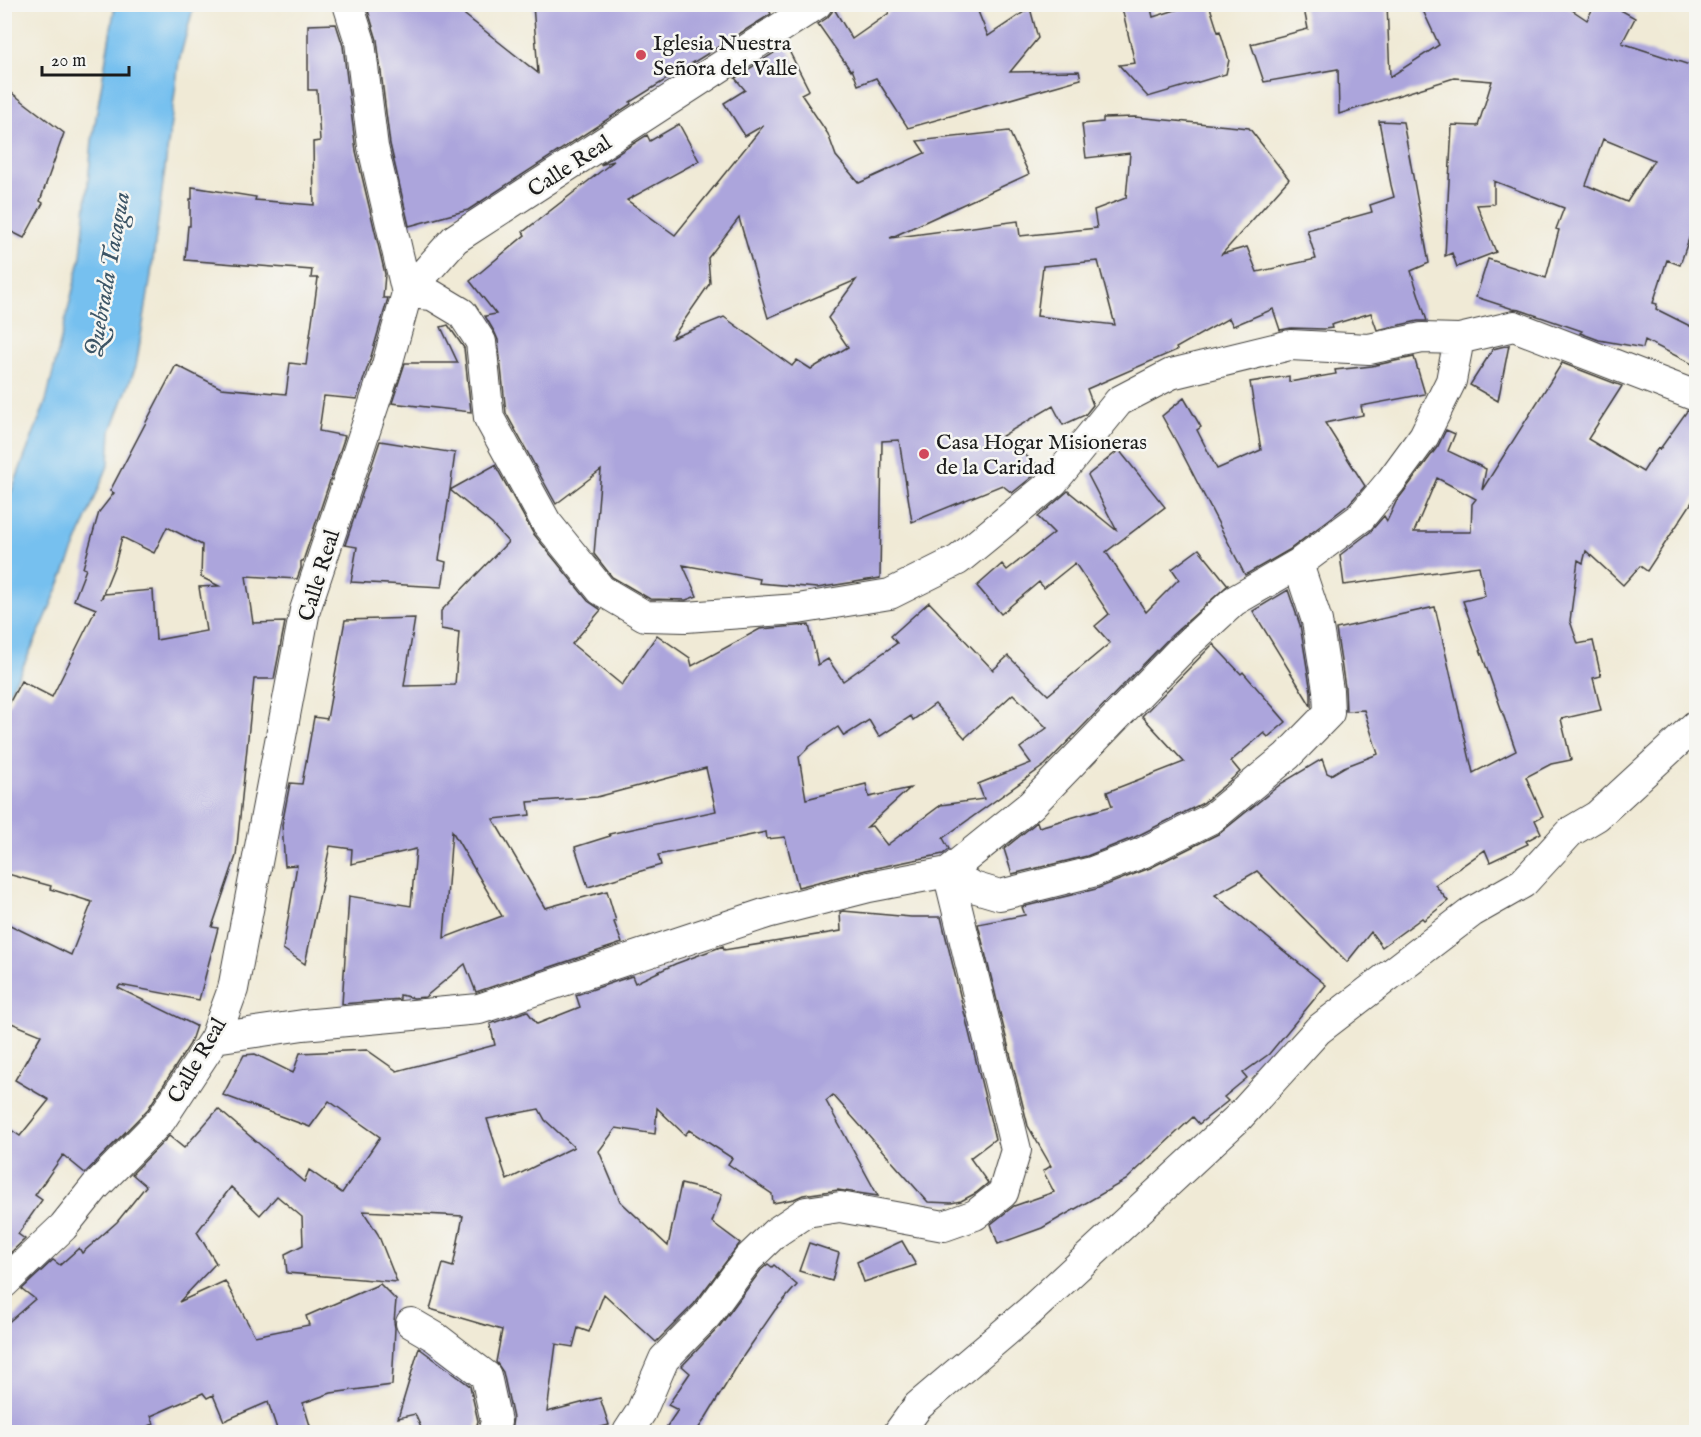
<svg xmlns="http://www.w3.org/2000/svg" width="1701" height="1437" font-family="'IM FELL English',serif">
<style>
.water{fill:#76c0ef;stroke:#496e86;stroke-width:1.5}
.building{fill:#aca5dc;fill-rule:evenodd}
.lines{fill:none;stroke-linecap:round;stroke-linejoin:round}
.minor-casing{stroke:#3c3b38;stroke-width:32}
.minor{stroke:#fff;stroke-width:30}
.poi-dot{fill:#d1495b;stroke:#f6f6f2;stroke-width:2}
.labels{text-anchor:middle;stroke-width:5;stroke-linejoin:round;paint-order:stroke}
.poi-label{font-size:22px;fill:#1c1c1c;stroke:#f6f6f2;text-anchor:start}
.street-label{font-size:22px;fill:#1c1c1c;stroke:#f6f6f2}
.water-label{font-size:24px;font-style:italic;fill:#3c5566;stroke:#f6f6f2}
</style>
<rect width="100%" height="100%" fill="#f6f6f2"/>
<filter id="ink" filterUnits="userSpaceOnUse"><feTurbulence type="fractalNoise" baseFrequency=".0167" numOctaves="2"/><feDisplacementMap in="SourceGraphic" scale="12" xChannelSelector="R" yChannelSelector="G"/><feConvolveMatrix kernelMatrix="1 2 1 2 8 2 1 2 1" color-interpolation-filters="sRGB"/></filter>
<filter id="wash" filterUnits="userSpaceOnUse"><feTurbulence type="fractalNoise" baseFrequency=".008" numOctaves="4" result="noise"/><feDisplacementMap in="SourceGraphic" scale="24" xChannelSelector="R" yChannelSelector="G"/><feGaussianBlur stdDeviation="1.35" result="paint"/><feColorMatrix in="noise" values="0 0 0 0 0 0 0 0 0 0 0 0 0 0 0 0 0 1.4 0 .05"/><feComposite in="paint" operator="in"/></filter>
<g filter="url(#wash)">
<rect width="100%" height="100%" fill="#f0ead6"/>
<path class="water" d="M115,5h79l-15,56 -29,221 -14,84 -25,65 -2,32 -31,77 -32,77 -25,54 -16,28v-191l41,-107 35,-145 11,-115z"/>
<g id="blocks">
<path class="building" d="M366,4h85l87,69 -5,-69h233l5,10 -141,88 1,2 -163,106 -59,16 -19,-82 -13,-104z
M884,4h91l13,32 42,-28 8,30 -28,34 69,-1 2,8 -173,49 -32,-50 -18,7 -6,-16 -1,2 -33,-47 9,-6 5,-6 1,-5 19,32 37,-26z
M1121,4h29l3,13 42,-13h14l9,28 2,-1 9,29 -3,14 -78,23 -29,-32 16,-2z
M1303,4h84l3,73 49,-32 -19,-41h60l25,3 1,-3h57l24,16 8,-16h15l25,14 -13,25 74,24v151l-16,47 -13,-5 -14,43 4,1 -1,5 40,20v37l-51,-26 -2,8 -44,-8 -19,-7 2,-2 -62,-21 -7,-1 -37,-12 12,-38 58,19 13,-48 -3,-1 8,-21 -70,-27v23l-17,1 19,47 -39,15 -5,-14 -7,3 7,-131 26,1 14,-45 -38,-3 -115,36 -1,-45 -74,13 -13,-38 57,-15zM1603,139l51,21 -27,42 -41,-17z
M336,24l7,22 13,105 29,123 -2,24h5l-18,62 -13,39 -33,-3 -5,35 26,5 -42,125h-2v7l-4,11 -51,-3 7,47 32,-1 -11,57h-20l-18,177 -24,71 6,1 -19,72 -79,-15 -2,3 78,38 -6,18 -42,65 -63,64 -22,-18 -28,40 7,5 -24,34 7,5 -21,20v-134l16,11 29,-36 -34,-20 26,-45 -37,-15v-98l67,33 21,-53 -42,-13 1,-3 -47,-13v-160l17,-32 31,16 44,-88 -22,-9 12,-31 -3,-1 16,-56 15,-19 -4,-2 66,-126 45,23 65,6 4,-31 16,2 12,-87h-7l1,-8 -127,-10 3,-34h2v-27h2v-12l64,10 -1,3 59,5 -1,-63 7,-1 -3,-51h-9v-65zM167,527l35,18 -1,32 18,9 -20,1 7,44 -50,9 -3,-50 -49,4 -3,5 14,-35 7,-27 32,16z
M786,45l23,45 -8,4 27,40 8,22 23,27 66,-30 -8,-12 92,-10 20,43 -139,64 128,-17 2,15 77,-8 -3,-18 32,-12 4,-45 -44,5 -4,-34 21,-2v-4l32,-1 114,11 40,51 -67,75 25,-7 10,25 59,-13 -9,-29 65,-18 -2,-7 24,-8 -3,-12 -12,-64 24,1 26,141 -18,8 16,50h-9l-41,9 -6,-17 -40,12 1,3 -8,1 -33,-1 -11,2 -7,-21 -40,17 -4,-8 -53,30 1,2 -90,39 6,16 -8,10 -22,10 -10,-19 -51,30 40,33 -30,24 -10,-8 -90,37 -13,-82 -17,1 -2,137 -63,10 -58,-5 1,-4 -77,-14 14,31 -11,4 -36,-1 -38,-22 -18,-23 7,-84 -45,34 -50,-91 -8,-73 -3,-7 -10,-17 11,-2 -26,-33 55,-46 -2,-3 91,-71 -14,4 47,-30 3,6 29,-17 20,37 -72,39 48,35 89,-110 -19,11 -21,-33 21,-13 -10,-12zM739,218l29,100 88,-38 -28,38 20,29 -37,22 -14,-9 -5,6 -68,-49 -52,21 38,-55 -2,-25zM1098,261l17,64 -78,-9 6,-50z
M4,87l60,46 -24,68 3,2 -19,35 -20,-10z
M448,325l16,23 7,64 -79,-9 13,-40h53l-17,-36z
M1509,345l-11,56 -28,-16 23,-36z
M1414,357l11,37 -64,12 2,9 -38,8 40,63 -17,19 -59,45 -44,25 -68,-132 -15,-27 22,-18 17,29 -4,3 20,39 44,-19 -11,-68 39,-6v6l47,-8 -1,-4 37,-4z
M1562,363l60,23 -34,53 55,33 15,-24 2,1 27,-38 9,2v83l-49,75 -7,-5 -17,19 -37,-34 -3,12 -5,-3 -8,61 8,23 15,-3 8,35 -8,2 8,32 -40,9 10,41 -20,4 -25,13 17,39 -8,4 6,13 -15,8 2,3 -38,18 -5,-12 -50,35 13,16 -24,19 -2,-2 -40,29 -11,-15 -24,30 -90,-91 -42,24 111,90 -57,69 -26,19 4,5 -23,19 4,4 -29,23 -6,-7 -67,63 -84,48 -44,16 -7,-20 23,-18 40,-14 -11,-21 8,-5 -23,-40 -50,-202 47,-9 -3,-8 74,-18 54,-21 70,-35 62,-50 40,-24 5,14 4,2 13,-8 34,-13 -14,-44 -18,1 -1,-24 -9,-58 99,-22 38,166 43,-22 -53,-150 22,-5 -6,-30 -135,19 -4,-30 30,-23 14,-16 3,5 9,-19 42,-56 8,-16 9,4 -7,17 38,18 -4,21zM1437,478l39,21 -4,5 -1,28h-57z
M380,441l75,12 -5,37 45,-25 38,68 55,68 13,9 -29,34 50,41 35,-50 33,23 2,8 68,-37 49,-4 9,40 10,-6 15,22 54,-38 -6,-7 38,-34 64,68 15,-14 40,39 62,-52 -15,-17 14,-12 -34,-51 -31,25 -5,-6 -38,32 -24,-28 25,-22 5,6 47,-37 -16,-16 30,-26 49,40 -29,-56 31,-25 46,57 -59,45 40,60 33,-33 -7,-10 27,-20 29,36 -57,51 -126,129 -102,73 6,11 -6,5 -77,16 -68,17 -13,-50 -18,2 -1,-7 -108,23 3,10 -73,22 -13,-40 35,-11 -1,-2 107,-23 -10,-43 -109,29 -69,5 2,13 -37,4 52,89 62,-17 9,30 -2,1 8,21 -146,49 -11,-28 -40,33 -11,1 -14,-3v4l-58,5 7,-108 62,10 5,-57 -65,15 1,-15 -22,-3 -25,118 -22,-15 14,-84 -12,1 -3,-41 8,-42 12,1 12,-67 13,2 18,-99 70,-2 -11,68 51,-1 4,-53 -18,-3v-18l67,-69 -16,-18 -42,-34 -11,70 7,2 -4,25 -91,-5 6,-35 -12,-2zM1013,694l34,34 -27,20 11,15 -53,21 6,15 -43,6 -54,40 -15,-19 -5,1 43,-39 -41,9 -3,-13 -60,15 -7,-42 11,-11 28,-19 6,9 25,-16 10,17 32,-21 2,4 22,-16 30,34zM452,831l50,85 -58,22z
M1288,590l12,35 11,67v14l-58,-95z
M1213,644l28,30 2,-2 43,50 -18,15 -4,-4 -33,28 9,11 -37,31 -68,34 -48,19 -75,18 -8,-25 33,-27 2,5 73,-21 -5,-14 77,-30 -42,-46z
M843,911l68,6h30l54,222 -25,19 18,25 -12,10 -15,8 -10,2 -23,-1 -95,-107 -7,6 52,95 -40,-6 -35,5 -9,4 -21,4 -1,-9 -44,-30 4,-6 -43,-28 -4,5 -28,-27 -2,26 -39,-6 -17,23 21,50 48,45 13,-62 41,10 -10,28 28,21 -46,61 -38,38 -52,-48 -15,38 -11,-4 -5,19 -17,-3 -9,68 53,-14 9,27 -26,7h-72l2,-14 -10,-46 -7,-10 6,-32 -72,-21 13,-45 10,3 10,-51 -100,-5 15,23 19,48 -110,-9 -2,-19 18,-9 -1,-28 -25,-21 -17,19 -29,-28 -34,45 19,31 -37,39 46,-21 30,55 54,-11 -3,-9 74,-32 16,16 -2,22 1,6 -3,57 -61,8 -28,10 9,29h-34l-10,-30 -44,19 -11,-26 -6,3 -4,-5 -52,23 3,8 -21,8h-129v-106l31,-27 -13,-10 31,-29 7,5 19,-17 3,5 35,-31 29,-36 -14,-12 37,-38 15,12 34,-39 86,73 5,-12 33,23 38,-56 -51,-36 -19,26 -87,-32 21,-40 11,-1 38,19 7,-20 67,-3 30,21 98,-26 -5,-21 37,-13 10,13 43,-17 -4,-12 56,-19 3,7 40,-19 48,-18 1,4 117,-19 -1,-19zM539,1109l6,11 29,27 -67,33 -20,-61z
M902,1241l14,24 -52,17 -7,-20z
M809,1243l30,10 -7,28 -33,-10z
M768,1264l4,3 2,-2 23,20 -22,25 -31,45 -39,64 -9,13h-33l15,-22 -10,-5 22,-32 -8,-7 37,-39 42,-57z
M419,1348l51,38 8,35 -2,8 -10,3h-43l-8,-18 -17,4z"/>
</g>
</g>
<g filter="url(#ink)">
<use href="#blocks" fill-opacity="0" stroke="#3c3b38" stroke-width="1.5"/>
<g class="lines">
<defs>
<path id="minor" d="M348,4l12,38 13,105 34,146 25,2 30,18 19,29 8,76 57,104 55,68 44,26 41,1 112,-8 92,-15 68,-34 95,-78 66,-81 52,-27 119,-29 79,4 53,-11 37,1 55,-13 182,70
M215,1038l88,-13 176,-16 288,-96 102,-26 79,-15 25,15 27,8 92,-23 50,-19 70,-35 75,-62 42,-43 -1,-23 -11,-69 -19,-57
M4,1283l59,-56 32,-40 66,-67 54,-82 18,-49 72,-379 82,-245 20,-72 48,-54 362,-235
M411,1323l24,14 51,39 10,46 -3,10
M628,1432l13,-20 23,-53 43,-44 41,-56 27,-26 31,-21 34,-5 104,19 31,-11 28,-22 13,-43 -68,-278 83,-67 152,-157 51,-47 64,-37 62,-46 31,-37 33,-45 27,-55 8,-42
M899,1432l19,-26 112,-95 209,-194 79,-87 154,-118 51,-29 47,-51 27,-16 99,-91"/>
</defs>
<use href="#minor" class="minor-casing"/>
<use href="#minor" class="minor"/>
</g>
</g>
<g class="poi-dot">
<circle cx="641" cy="55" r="6"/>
<circle cx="924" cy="454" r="6"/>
</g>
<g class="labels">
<g class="poi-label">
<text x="653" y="50">Iglesia Nuestra<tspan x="653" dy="25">Señora del Valle</tspan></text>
<text x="936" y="449">Casa Hogar Misioneras<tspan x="936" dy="25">de la Caridad</tspan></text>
</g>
<g class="street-label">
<text transform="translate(569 165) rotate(-33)" y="8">Calle Real</text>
<text transform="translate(318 575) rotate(-73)" y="8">Calle Real</text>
<text transform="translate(196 1060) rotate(-60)" y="8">Calle Real</text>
</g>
<g class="water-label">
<text transform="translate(107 274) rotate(-80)" y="8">Quebrada Tacagua</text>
</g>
</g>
<rect width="1701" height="1437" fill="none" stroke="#f6f6f2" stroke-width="24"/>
<path d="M42 66v9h87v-9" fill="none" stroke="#1c1c1c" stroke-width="3"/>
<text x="51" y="66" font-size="18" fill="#1c1c1c" stroke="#f6f6f2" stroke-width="4.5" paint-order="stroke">20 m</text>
</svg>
